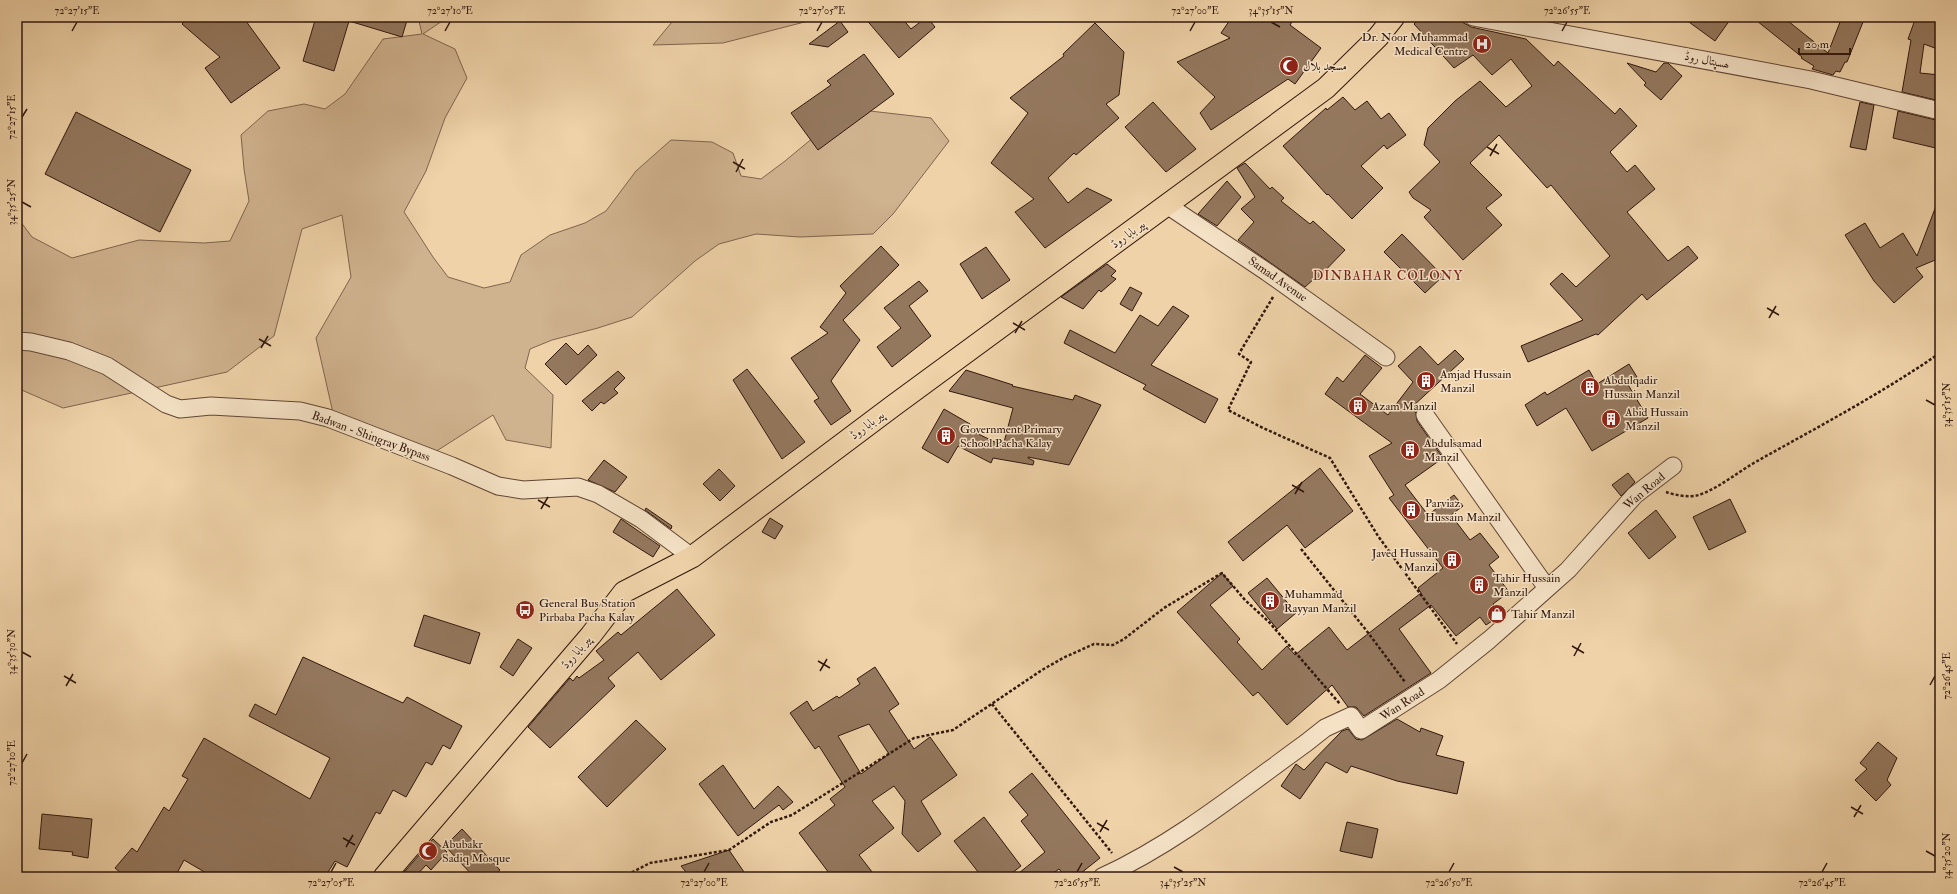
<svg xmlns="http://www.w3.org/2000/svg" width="1957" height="894" font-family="'IM FELL Double Pica',Amiri,serif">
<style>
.green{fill:#cfb28e;stroke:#80644e}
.building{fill:#94785e;stroke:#31170d;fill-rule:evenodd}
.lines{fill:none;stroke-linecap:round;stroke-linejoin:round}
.minor-casing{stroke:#604634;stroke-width:19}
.major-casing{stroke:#31170d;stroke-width:23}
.path{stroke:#31170d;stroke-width:2.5;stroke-dasharray:3 2;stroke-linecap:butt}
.minor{stroke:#f5e2c6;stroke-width:17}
.major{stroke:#efd2a8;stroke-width:21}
.ticks{fill:none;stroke:#31170d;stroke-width:1.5}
.labels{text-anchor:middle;stroke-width:3;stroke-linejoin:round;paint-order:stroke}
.poi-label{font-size:12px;fill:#31170d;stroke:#f5e2c6;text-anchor:start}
.street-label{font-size:12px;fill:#31170d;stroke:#f5e2c6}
.neighbourhood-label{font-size:13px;letter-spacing:1px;fill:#7a1f14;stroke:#f5e2c6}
.neatline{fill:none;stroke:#31170d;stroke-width:1.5}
.ticks-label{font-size:10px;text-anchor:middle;fill:#31170d}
</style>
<rect width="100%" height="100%" fill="#efd2a8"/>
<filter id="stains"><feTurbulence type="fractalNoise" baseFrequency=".005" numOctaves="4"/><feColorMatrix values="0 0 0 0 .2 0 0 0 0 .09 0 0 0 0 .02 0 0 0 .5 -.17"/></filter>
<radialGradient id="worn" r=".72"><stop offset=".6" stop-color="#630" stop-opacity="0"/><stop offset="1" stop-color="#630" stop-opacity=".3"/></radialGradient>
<path class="green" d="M418,17h30l-25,17 32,15 12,29 -22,40 -19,53 -22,41 29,45 15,20 36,11 26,-6 11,-27 29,-20 35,-12 21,-12 30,-40 35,-31 41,2 21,11 8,23 20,3 24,-18 52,-43 33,-7 61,7 18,23 -56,73 -20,20 -73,3 -44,-3 -37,10 -24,17 -63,56 -34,11 -46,12 -22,9 -5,19 28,27 -2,53 -45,-8 -13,-25 -58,37 -102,-39 -17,-75 35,-61 -9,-62 -40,14 -28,107 -47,36 -164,36 -46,-20v-171l15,20 40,21 67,-18 65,3 26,-2 19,-40 -5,-32 -3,-34 27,-24 36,-7 21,5 20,-15 38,-55 39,-5z
M676,17h148l-101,26 -70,2z"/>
<path class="building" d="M189,17h54l37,51 -49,35 -26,-35 15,-11 -38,-33z
M316,17h92l-6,20 -53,-16 -15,50 -31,-10z
M864,17h37l10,12 16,-12 8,10 -36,31z
M1232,17h63l-5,8 31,23 -26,36 -7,-5 -77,51 -11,-17 15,-16 -38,-35 53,-24 -9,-5z
M1421,17h32l18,10 55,12 28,27 4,-5 57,53 5,-6 17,18 -27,26 17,20 8,-7 20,24 -28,23 41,49 20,-15 10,12 -51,42 -5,-6 -44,41 -2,-1 -68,28 -7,-16 62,-26 -33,-36 12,-11 14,14 34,-31 -59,-71 -4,3 -48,-53 -29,28 32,32 -16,13 16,17 -39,35 -39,-43 7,-7 -18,-12 -4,-6 31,-30 -16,-17 4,-17 27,-27 25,-20 26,26 26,-21 -21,-27 -19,16 -19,-20 -19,13 -40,-44z
M1682,17h50l-17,24z
M1752,17h31l45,36 14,-36h23l-18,45h-2l-5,10 -4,-1 -3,4 -21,-6 2,-3 -13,-8 1,-1z
M1916,17h24v33l-16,-6 -4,29 20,2v26l-38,-9 9,-52 -3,-1z
M840,21l8,11 -20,15 -19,-3z
M1095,23l29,29 -5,43 -13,9 13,14 -43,37 -2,-2 -26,25 20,25 19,-15 25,12 -67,48 -30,-36 19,-13 -43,-36 37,-50 -18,-15 54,-42 -1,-2z
M864,54l30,40 -76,56 -27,-37 40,-28 -4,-4z
M1627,63l29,9 8,-9h4l14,13 -21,24 -17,-15 2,-2z
M1343,97l12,13 12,-9 14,18 8,-6 17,22 -19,14 -3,-4 -23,21 22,22 -31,31 -24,-25 -1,1 -44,-49 43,-38 1,2z
M1153,102l43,47 -30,23 -41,-45z
M1860,102l14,3 -8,45 -16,-3z
M1898,111l42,10v28l-47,-11z
M76,112l115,58 -31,62 -115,-58z
M1245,163l25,26 2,-2 12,11 -3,3 29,23 3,-3 32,29 -28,29 -2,-1 -10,9 -67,-47 16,-18 -13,-13 14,-12 -18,-29z
M1227,181l14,16 -24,29 -19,-12z
M1939,198l1,60 -24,10 7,9 -29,26 -20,-22 -29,-46 20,-12 15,25 23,-15 14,23z
M1402,234l41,42 -18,17 -41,-41z
M881,246l18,19 -56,55 17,20 -29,41 20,30 -20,14 -17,-24 5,-3 -28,-40 37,-25 -8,-6 26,-34 -6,-7z
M986,247l24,33 -28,19 -22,-35z
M1107,264l9,7 -5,5 5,3 -15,13 -2,-2 -16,19 -22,-12z
M919,281l9,10 -19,15 22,30 -39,31 -15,-20 24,-19 -17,-20z
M1130,287l12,6 -10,18 -12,-7z
M1173,306l16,10 -38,49 67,34 -13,24 -62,-34 3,-4 -82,-42 6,-13 45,23 25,-38 18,11z
M566,343l12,12 10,-10 9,10 -31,30 -21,-21z
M1420,346l18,19 17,-15 9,9 -52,48 4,6 1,8 26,37 -38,27 23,30 26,-20 9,11 -12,9 19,25 10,-7 19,24 -10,8 20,27 -16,12 8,11 -15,10 -6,-8 -24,19 -25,-31 -32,24 32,44 -67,43 -8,-9h-8l-16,-22 -45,40 -29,-33 -5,4 -76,-84 45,-39 11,13 -23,19 30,34 -3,3 25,28 25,-24 8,9 34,-28 18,23 74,-57 -3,-5 25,-20 -54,-70 5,-3 -25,-39 23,-13 -67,-49 12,-17 6,5 22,-27 17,13 -22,26 28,21 25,-33 -15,-16z
M1629,364l8,13 -10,6 21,35 -56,33 -26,-43 -29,18 -12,-21 20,-13 2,3 42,-25 8,14z
M747,369l58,73 -23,17 -49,-79z
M966,370l47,15 -1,1 61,14 2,-5 26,10 -32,60 -41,-8v1l6,3 -1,4 -40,-7 -2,5 -33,-17 -10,17 -26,-15 22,-39 26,15 -2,5 35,17 10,-38 -64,-17z
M618,371l7,7 -11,11 4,4 -14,11 -3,-2 -9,9 -10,-10z
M604,460l23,17 -12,15 -27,-12z
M1320,468l33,43 -48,37 -18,-23 -44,36 -15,-19z
M719,469l16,17 -15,15 -17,-17z
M1628,473l7,9 -14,14 -9,-11z
M1730,499l16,33 -37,18 -16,-33z
M646,508l26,18 -1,3 -26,-19z
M1656,510l20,27 -27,22 -21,-26z
M770,518l13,8 -8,13 -13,-7z
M621,519l39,27 -7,11 -40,-25z
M1267,578l29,35 -19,16 -29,-36z
M677,589l38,46 -54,45 -23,-28 -30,26 7,8 -65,62 -22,-21 42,-49 3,3 4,-5 2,2 25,-18 -8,-9 22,-19 3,3z
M424,615l56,18 -10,31 -56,-18z
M518,639l14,9 -19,28 -13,-9z
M303,657l100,46 4,-6 55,29 -12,23 -7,-4 -11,20 -6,-3 -20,35 -13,-7 -13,24 -4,-2 -29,55 -12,-6 -10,16h-112l-29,-17 -9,17h-49l-11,-9 17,-20 5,4 27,-45 5,4 19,-32 -6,-3 22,-38 106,61 20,-41 -81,-42 6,-12 21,11z
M875,667l24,37 -10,7 25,38 16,-12 27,38 -36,26 20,33 -23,18 -16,-18 3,-33 -11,-15 -22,15 22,27 -35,27 17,22h-44l-33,-44 36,-28 -5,-6 15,-12 -26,-41 -4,3 -25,-36 17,-12 6,10 24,-15 2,2 21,-14 -3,-5zM869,724l20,30 -28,20 -23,-38z
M1397,719l23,13 1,-4 22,8 -7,19 28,7 -7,32 -60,-13 -46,-15 -4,7 -21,-11 -26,37 -19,-13 15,-22 8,6 38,-39 6,-2 8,10 6,1z
M636,720l30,29 -59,58 -29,-30z
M1878,742l19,16 -10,22 4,5 -15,16 -21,-21 12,-11 -7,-6z
M723,765l31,44 24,-23 15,16 -10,8 -4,-5 -41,31 -39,-52z
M1032,773l68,85 -24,19h-10l-7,-8 -11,8h-34l31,-25 -24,-31 7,-6 -19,-23z
M42,814l50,5 -4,39 -16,-3 1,-3 -34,-3z
M984,817l37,49 -14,11h-25l-28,-36z
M1347,822l31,7 -6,29 -32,-7z
M462,829l38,41 -7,7h-19l-29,-31z
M433,839l14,13 -16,18 -5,-5 -11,12h-15z
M729,850l15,22 -8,5h-46l-9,-11z"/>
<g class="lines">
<defs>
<path id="minor" d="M1473,17l338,63 129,31
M1167,205l100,67 119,85
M17,341l14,1 38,9 38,15 59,38 14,5 31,-3 89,5 28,7 124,48 46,20 25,4 55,-3 20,7 43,25 51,38
M1425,415l122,173
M1102,877c74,-34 139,-87 204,-134l19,-15 26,-12 10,14 78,-50 50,-40 79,-70 67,-75 38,-29"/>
<path id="major" d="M384,877l207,-242 33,-43 68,-35 201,-151 433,-318 52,-51 16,-20"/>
</defs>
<use href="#minor" class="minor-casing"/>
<use href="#major" class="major-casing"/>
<path class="path" d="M1273,297l-33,55 -1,2 12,8 -23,48 35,18 67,30 48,78 79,108
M1666,492c9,3 23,6 33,3 22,-8 40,-24 60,-35 61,-34 123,-67 181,-107
M1301,549l65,81 39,52
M992,704l120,149
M623,877l27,-14 79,-13 42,-28 21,-7 122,-77 39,-8 89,-60 21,-12 31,-14 19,1 11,-6 40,-31 58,-35 23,27 24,22 71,82"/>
<use href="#minor" class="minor"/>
<use href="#major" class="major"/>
</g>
<path class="ticks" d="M1271,22l9,5M72,31l5,-9M445,31l5,-9M817,31l5,-9M1190,31l5,-9M1562,31l5,-9M22,117l5,-8M1487,147l12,7M1490,156l7,-12M733,162l12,7M736,172l7,-13M22,202l9,5M1767,308l12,7M1769,318l7,-12M1013,323l12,7M1015,333l7,-12M259,339l12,7M261,348l7,-12M1926,400l9,5M1292,485l12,7M1295,494l7,-12M538,500l12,7M541,509l7,-12M1572,646l12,7M22,652l9,5M1574,656l7,-13M818,661l12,7M820,671l7,-12M64,676l12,7M1930,685l5,-9M66,686l7,-12M22,763l5,-9M1851,807l12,7M1854,817l7,-12M1097,823l12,7M1100,832l7,-12M343,838l12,7M346,847l7,-12M1926,851l9,5M1174,867l9,5M331,872l5,-9M704,872l5,-9M1077,872l5,-9M1449,872l5,-9M1822,872l5,-9"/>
<defs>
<symbol id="hospital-disc" viewBox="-11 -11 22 22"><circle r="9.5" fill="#8f2418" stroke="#f5e2c6"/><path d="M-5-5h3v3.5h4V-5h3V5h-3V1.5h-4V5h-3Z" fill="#fff"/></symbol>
<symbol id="mosque-disc" viewBox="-11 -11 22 22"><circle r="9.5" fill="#8f2418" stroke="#f5e2c6"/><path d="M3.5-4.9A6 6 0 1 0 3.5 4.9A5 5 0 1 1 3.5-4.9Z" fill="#fff"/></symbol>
<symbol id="building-disc" viewBox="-11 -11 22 22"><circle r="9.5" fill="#8f2418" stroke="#f5e2c6"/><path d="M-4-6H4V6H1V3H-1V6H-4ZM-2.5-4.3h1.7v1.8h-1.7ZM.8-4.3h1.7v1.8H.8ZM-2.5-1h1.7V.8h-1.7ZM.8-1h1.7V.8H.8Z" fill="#fff"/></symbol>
<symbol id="bus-disc" viewBox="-11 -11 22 22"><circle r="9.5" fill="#8f2418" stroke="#f5e2c6"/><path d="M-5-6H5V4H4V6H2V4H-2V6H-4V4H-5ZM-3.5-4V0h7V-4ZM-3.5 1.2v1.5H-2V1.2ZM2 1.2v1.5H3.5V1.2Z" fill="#fff"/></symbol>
<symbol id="shop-disc" viewBox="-11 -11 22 22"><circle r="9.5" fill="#8f2418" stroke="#f5e2c6"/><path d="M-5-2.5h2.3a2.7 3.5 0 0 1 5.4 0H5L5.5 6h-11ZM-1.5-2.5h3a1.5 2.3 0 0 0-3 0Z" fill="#fff"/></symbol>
</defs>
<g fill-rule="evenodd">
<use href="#hospital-disc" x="1471" y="33" width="22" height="22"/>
<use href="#mosque-disc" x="1278" y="55" width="22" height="22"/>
<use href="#building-disc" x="1415" y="370" width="22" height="22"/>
<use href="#building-disc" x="1579" y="376" width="22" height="22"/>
<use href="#building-disc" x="1347" y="395" width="22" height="22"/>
<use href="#building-disc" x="1600" y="408" width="22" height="22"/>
<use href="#building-disc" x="935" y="425" width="22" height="22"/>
<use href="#building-disc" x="1399" y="439" width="22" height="22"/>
<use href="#building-disc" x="1400" y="499" width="22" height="22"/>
<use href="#building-disc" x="1441" y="549" width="22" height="22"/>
<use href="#building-disc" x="1468" y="574" width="22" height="22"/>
<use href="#building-disc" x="1259" y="590" width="22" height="22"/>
<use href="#bus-disc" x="514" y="599" width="22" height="22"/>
<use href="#shop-disc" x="1486" y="603" width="22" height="22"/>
<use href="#mosque-disc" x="417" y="840" width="22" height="22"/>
</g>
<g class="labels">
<g class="poi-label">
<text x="1468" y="41" text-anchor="end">Dr. Noor Muhammad<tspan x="1468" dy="14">Medical Centre</tspan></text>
<text x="1303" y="70">مسجد بلال</text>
<text x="1440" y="378">Amjad Hussain<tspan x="1440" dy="14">Manzil</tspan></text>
<text x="1604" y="384">Abdulqadir<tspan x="1604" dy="14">Hussain Manzil</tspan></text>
<text x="1372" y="410">Azam Manzil</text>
<text x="1625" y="416">Abid Hussain<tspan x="1625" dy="14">Manzil</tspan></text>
<text x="960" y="433">Government Primary<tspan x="960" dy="14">School Pacha Kalay</tspan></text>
<text x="1424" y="447">Abdulsamad<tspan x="1424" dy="14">Manzil</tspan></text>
<text x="1425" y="507">Parviaz<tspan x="1425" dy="14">Hussain Manzil</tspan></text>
<text x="1438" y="557" text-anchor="end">Javed Hussain<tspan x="1438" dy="14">Manzil</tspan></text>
<text x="1493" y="582">Tahir Hussain<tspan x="1493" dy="14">Manzil</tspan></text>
<text x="1284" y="598">Muhammad<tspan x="1284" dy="14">Rayyan Manzil</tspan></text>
<text x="539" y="607">General Bus Station<tspan x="539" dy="14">Pirbaba Pacha Kalay</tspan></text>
<text x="1511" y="618">Tahir Manzil</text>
<text x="442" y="848">Abubakr<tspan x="442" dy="14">Sadiq Mosque</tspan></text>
</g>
<g class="street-label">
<text transform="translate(1707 60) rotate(11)" y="4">ھسپتال روڈ</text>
<text transform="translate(1128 234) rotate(-36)" y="4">پیر بابا روڈ</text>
<text transform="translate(1278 279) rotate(35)" y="4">Samad Avenue</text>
<text transform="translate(867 425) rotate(-37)" y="4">پیر بابا روڈ</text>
<text transform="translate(371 436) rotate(20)" y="4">Badwan - Shingray Bypass</text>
<text transform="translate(1644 491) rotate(-40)" y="4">Wan Road</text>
<text transform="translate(576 652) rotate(-50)" y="4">پیر بابا روڈ</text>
<text transform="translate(1402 704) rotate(-33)" y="4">Wan Road</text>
</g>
<g class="neighbourhood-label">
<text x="1388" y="280">DINBAHAR COLONY</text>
</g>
</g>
<rect width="1957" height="894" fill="none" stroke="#efd2a8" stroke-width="44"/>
<path d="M1799 48v6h51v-6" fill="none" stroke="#31170d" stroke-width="2"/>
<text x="1805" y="48" font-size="12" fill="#31170d" stroke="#f5e2c6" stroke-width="3" paint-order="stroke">20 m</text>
<rect x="22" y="22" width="1913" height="850" class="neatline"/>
<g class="ticks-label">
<text x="77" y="14">72°27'15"E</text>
<text x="450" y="14">72°27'10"E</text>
<text x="822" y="14">72°27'05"E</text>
<text x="1195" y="14">72°27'00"E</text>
<text x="1271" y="14">34°35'15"N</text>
<text x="1567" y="14">72°26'55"E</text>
<text transform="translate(11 117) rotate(-90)" y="4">72°27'15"E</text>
<text transform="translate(11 202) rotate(-90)" y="4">34°35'25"N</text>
<text transform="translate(1946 405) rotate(-90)" y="4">34°35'15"N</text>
<text transform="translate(11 652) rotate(-90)" y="4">34°35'30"N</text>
<text transform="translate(1946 676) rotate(-90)" y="4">72°26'45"E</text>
<text transform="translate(11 763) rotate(-90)" y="4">72°27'10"E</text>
<text transform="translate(1946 856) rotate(-90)" y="4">34°35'20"N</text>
<text x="331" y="886">72°27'05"E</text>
<text x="704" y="886">72°27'00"E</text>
<text x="1077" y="886">72°26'55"E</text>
<text x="1183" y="886">34°35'25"N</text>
<text x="1449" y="886">72°26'50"E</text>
<text x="1822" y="886">72°26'45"E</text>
</g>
<rect width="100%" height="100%" filter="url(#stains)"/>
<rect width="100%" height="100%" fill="url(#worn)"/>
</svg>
